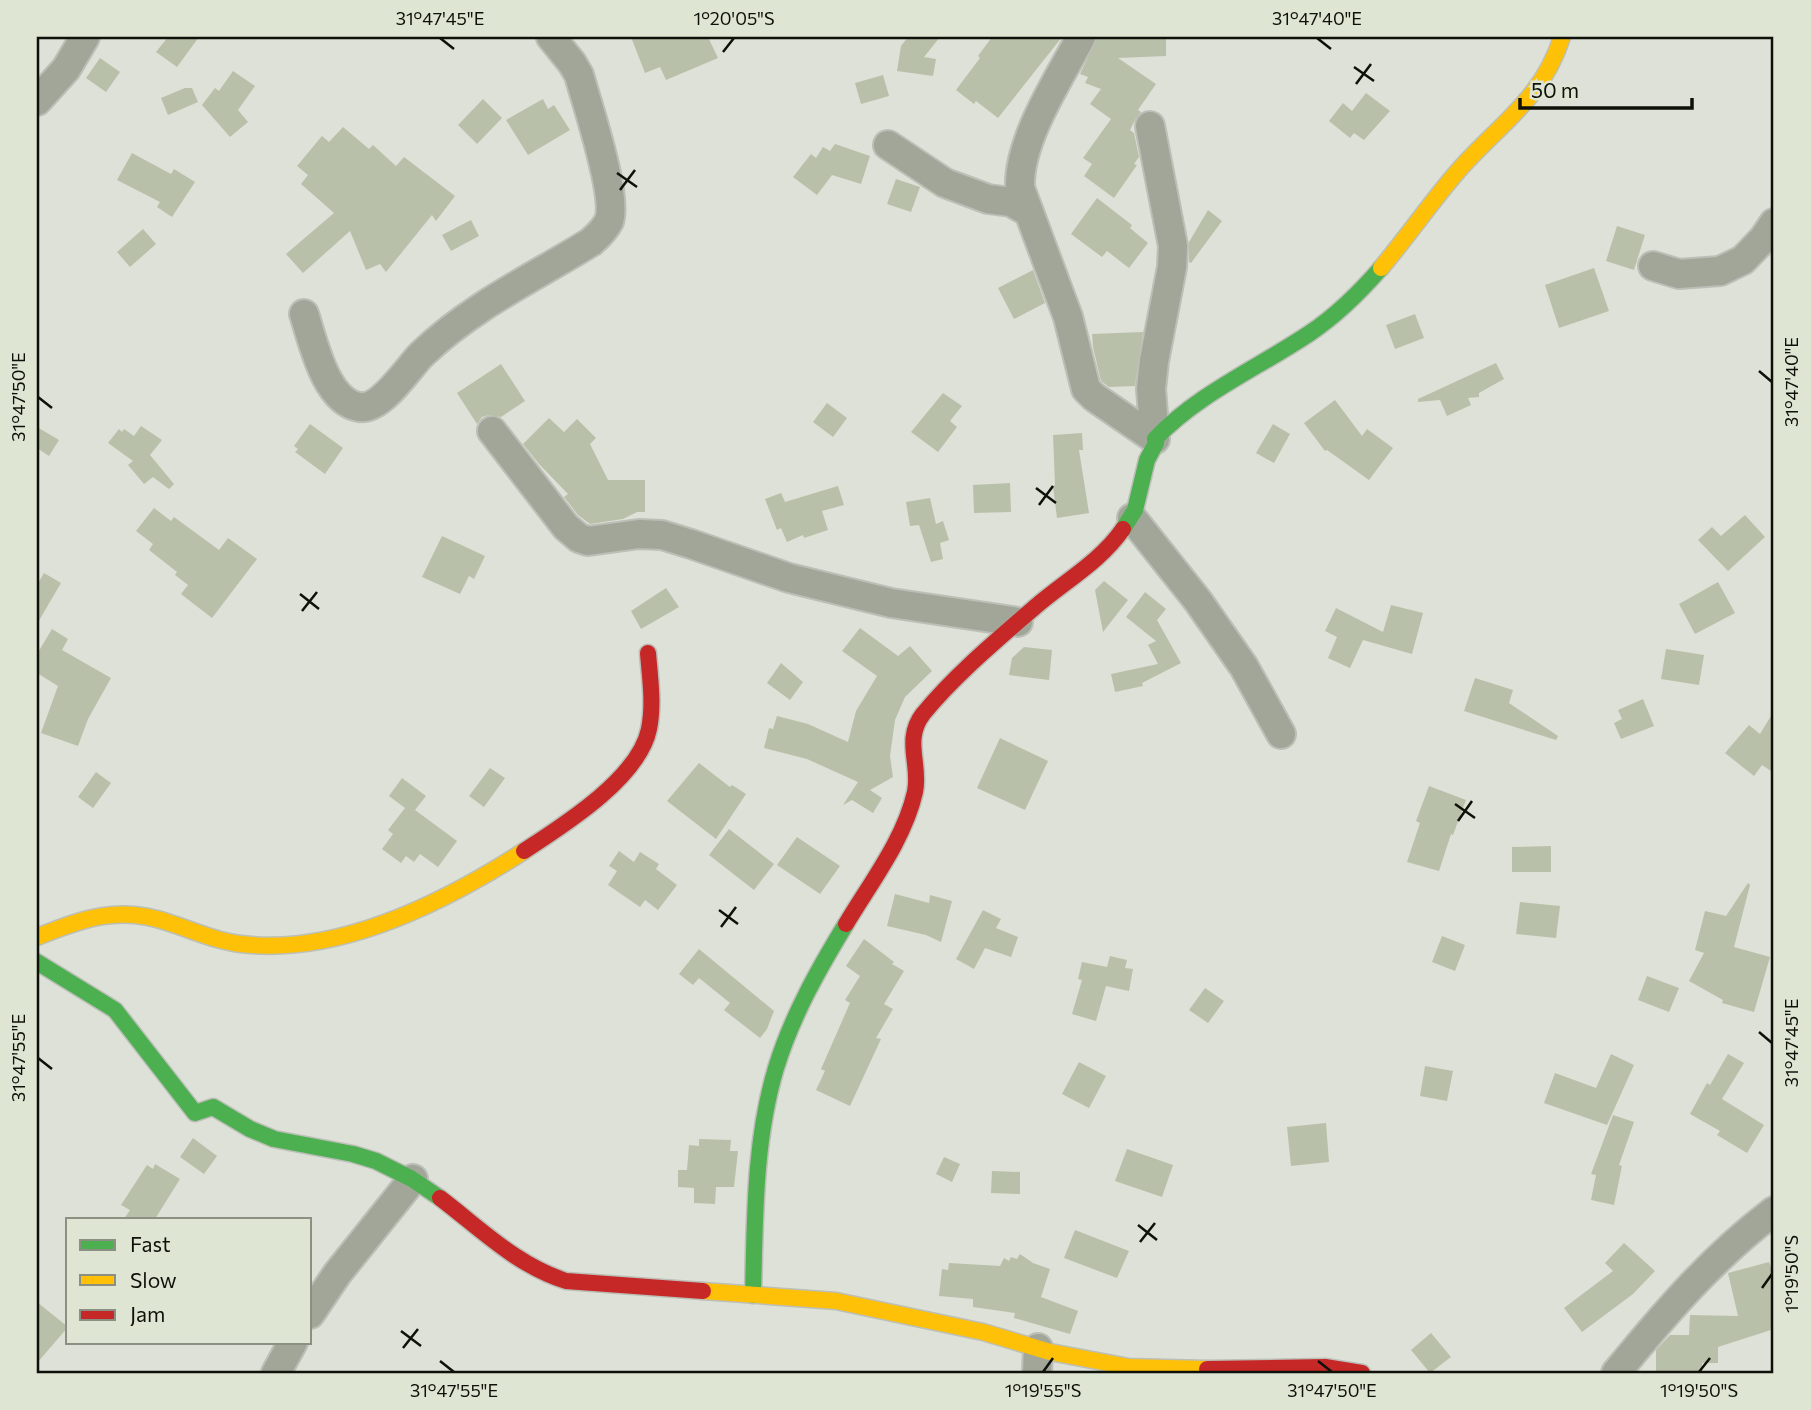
<svg xmlns="http://www.w3.org/2000/svg" width="1811" height="1410" font-family="Commissioner,sans-serif">
<style>
.building{fill:#b9c0a9}
.lines{fill:none;stroke-linecap:round;stroke-linejoin:round}
.street-casing{stroke:#bcbfb7;stroke-width:32}
.fast-casing{stroke:#bcbfb7;stroke-width:19}
.slow-casing{stroke:#bcbfb7;stroke-width:19}
.jam-casing{stroke:#bcbfb7;stroke-width:19}
.street{stroke:#a1a699;stroke-width:28}
.fast{stroke:#4caf50;stroke-width:16}
.slow{stroke:#ffc107;stroke-width:16}
.jam{stroke:#c62828;stroke-width:16}
.ticks{fill:none;stroke:#0e110a;stroke-width:2.5}
.neatline{fill:none;stroke:#0e110a;stroke-width:2.5}
.ticks-label{font-size:18px;text-anchor:middle;fill:#0e110a}
</style>
<rect width="100%" height="100%" fill="#dde1d7"/>
<path class="building" d="M168,37h31l-22,30 -21,-15z
M631,37h77l10,21 -52,22 -6,-13 -15,6z
M908,37h32l-16,20 12,2 -3,17 -36,-5 4,-25z
M992,37h70l-64,81 -22,-17 -2,3 -18,-14 24,-32 -2,-2z
M1098,37h68v19l-48,2 38,26 -18,26 3,2 -6,8 -5,10 4,3 5,24 -5,7 3,1 -23,33 -30,-22 8,-12 -9,-6 28,-39 -21,-15 11,-15 -16,-6 3,-6 -8,-3z
M100,58l20,14 -14,20 -20,-14z
M233,71l22,15 -17,24 10,12 -18,15 -28,-32 13,-17 4,3z
M883,75l6,21 -28,8 -6,-21z
M185,88h7l6,14 -30,13 -7,-17z
M1366,93l24,18 -26,29 -10,-7 -4,5 -21,-17 14,-18 9,8z
M483,99l19,19 -25,26 -19,-19z
M543,99l5,10 6,-4 16,25 -42,25 -22,-35z
M343,127l26,22 4,-4 23,21 8,-9 51,39 -19,25 -4,-6 -46,57 -6,-8 -14,6 -16,-39 -47,42 -17,-19 48,-41 -33,-29 7,-9 -11,-9 25,-30 7,6z
M835,144l35,12 -9,28 -29,-9 -15,20 -24,-18 18,-23 5,4 7,-11 7,4z
M132,153l39,21 3,-5 21,13 -23,35 -15,-10 3,-5 -43,-22z
M896,179l24,8 -9,25 -24,-8z
M1097,198l35,27 -2,3 18,15 -19,25 -22,-17 -5,6 -31,-23z
M1208,210l14,11 -31,42 -2,-1v-20z
M471,220l8,16 -28,15 -9,-16z
M1617,226l28,9 -11,35 -28,-9z
M143,229l13,15 -26,23 -13,-15z
M1594,268l15,43 -50,17 -14,-43z
M1033,270l12,33 -31,16 -16,-31z
M1415,314l9,24 -29,11 -9,-24z
M1143,332l-8,54 -26,1 -8,-6 -8,-34 -1,-13z
M1496,363l8,16 -25,14v4l-11,1 3,7 -24,11 -7,-16 -22,2v-3z
M501,364l24,37 -24,16 -12,-2 -7,2 -5,7 -20,-31z
M943,393l19,13 -12,15 7,6 -19,25 -27,-20z
M1335,400l27,36 5,-7 26,19 -24,32 -42,-30 -2,1 -21,-28z
M827,403l20,15 -14,19 -20,-15z
M549,418l15,14 13,-13 19,19 -6,6 18,36h37v32h-8l-14,7 -33,5 -12,-9 -14,-18 4,-3 -29,-30 -16,-20z
M310,424l33,24 -18,26 -30,-22 3,-3 -4,-3z
M1273,424l17,10 -16,29 -18,-10z
M141,426l21,14 -12,15 24,29 -5,5 -16,-12 -9,7 -16,-19 5,-4 -25,-18 11,-14 3,3 2,-3 10,7z
M37,427l22,13 -10,16 -12,-8z
M1082,433l1,17h-4l10,63 -32,5 -4,-32 2,-1 -2,-50z
M1010,483l1,29 -37,1 -1,-28z
M838,486l6,19 -22,6 6,19 -24,8 -1,-3 -16,7 -6,-14 -4,2 -12,-31 16,-6 4,9z
M930,498l6,26 7,-3 6,19 -9,3 3,16 -12,3 -12,-37 -9,1 -4,-24z
M154,508l17,13 3,-4 45,33 9,-12 29,21 -45,59 -31,-24 7,-9 -13,-10 2,-3 -28,-22 4,-6 -17,-13z
M1745,515l20,22 -37,34 -30,-31 14,-13 9,9z
M442,536l43,20 -11,23 -5,-3 -9,18 -38,-17z
M44,573l17,10 -24,41v-39z
M1104,581l24,19 -25,32 -8,-42z
M1718,582l17,31 -40,21 -16,-30z
M666,588l13,19 -38,22 -10,-18z
M1145,592l21,17 -9,11 24,43 -39,20 1,3 -28,6 -4,-18 47,-10 -10,-19 8,-4 -30,-24z
M1391,605l32,8 -11,41 -49,-14 -13,28 -22,-10 9,-21 -12,-6 11,-23 47,24z
M860,628l38,28 12,-10 22,25 -27,26 -10,23 -5,36 3,21 -23,13 12,8 -9,15 -21,-13 -9,5 15,-23 -51,-23 -43,-11 5,-20 4,1 4,-13 31,8 40,18 8,-31 21,-35 -35,-25z
M52,629l16,10 -6,11 49,28 -23,41 -10,27 -37,-13 17,-47 -21,-13v-19z
M1024,647l28,3 -3,30 -40,-5 3,-17z
M1666,649l38,6 -5,30 -38,-6z
M781,663l22,19 -13,18 -23,-17z
M1475,678l38,12 -4,13 49,33 -2,4 -92,-29z
M1643,699l11,27 -33,13 -7,-16 8,-4 -4,-9z
M1774,711v62l-12,-8 -8,11 -29,-23 24,-28 11,9z
M1000,738l48,23 -23,49 -48,-22z
M699,763l31,24 2,-2 14,9 -30,45 -49,-38z
M490,768l15,10 -21,29 -15,-11z
M96,772l15,11 -18,25 -15,-11z
M402,778l24,18 -11,14 42,31 -19,26 -18,-13 -6,8 -8,-6 -5,7 -19,-14 11,-15 -5,-4 17,-22 -16,-12z
M1429,786l37,14 -13,35 -2,-1 -12,37 -32,-9 13,-39 -4,-2z
M729,829l45,35 -20,26 -45,-35z
M797,837l43,29 -20,28 -43,-29z
M1551,846v26h-39v-25z
M619,851l15,11 6,-10 19,12 -3,5 21,16 -19,25 -13,-10 -5,7 -32,-22 9,-14 -8,-5z
M1748,883l2,2 -16,62 36,10 -16,55 -32,-9 1,-3 -34,-19 15,-28 -9,-3 10,-39 21,5z
M895,894l34,9 1,-8 22,6 -11,41 -15,-7 -39,-9z
M1520,902l40,4 -4,32 -40,-4z
M983,910l18,9 -5,9 22,9 -7,20 -26,-9 -11,21 -18,-10z
M1442,936l23,9 -10,26 -23,-9z
M864,939l30,23 -2,2 12,7 -20,33 9,5 -17,29 5,1 -31,67 -34,-16 9,-19 -4,-2 29,-66 -5,-3 15,-24 -14,-10z
M699,949l75,62 -7,18 -7,9 -36,-28 6,-7 -31,-25 -6,7 -14,-11z
M1110,956l17,4 -2,8 8,1 -4,22 -23,-5 -10,35 -24,-7 10,-34 -4,-1 4,-17 25,5z
M1647,976l32,12 -10,24 -31,-12z
M1205,988l19,13 -16,22 -19,-13z
M1611,1054l23,11 -27,60 -63,-22 11,-30 41,15z
M1728,1054l16,9 -22,36 42,26 -17,28 -30,-18 3,-4 -30,-17 17,-31 3,2z
M1079,1062l27,14 -17,32 -27,-14z
M1425,1066l28,5 -6,30 -27,-5z
M1613,1115l21,7 -15,43 3,1 -8,39 -23,-5 5,-25 -5,-1z
M1326,1123l3,39 -38,4 -4,-39z
M193,1138l24,18 -13,18 -24,-17z
M699,1139l32,1 -1,11h8l-4,36h-18l-1,17 -21,-1v-15l-16,-1v-17h9l2,-25 10,1z
M1127,1149l46,16 -11,32 -47,-16z
M944,1157l16,7 -8,18 -16,-8z
M155,1164l25,15 -25,40h-31l6,-9 -9,-5 26,-40 6,4z
M992,1171l28,1v22l-29,-1z
M1075,1230l54,21 -12,27 -53,-20z
M1624,1243l31,28 -22,23 -51,38 -18,-24 49,-37 -8,-8z
M1020,1254l13,9 17,6 -9,28 37,14 -8,23 -56,-16 1,-5 -42,-6v-8l-34,-3 3,-27 6,1 1,-7 51,3 4,-8 5,3 2,-4 6,2z
M1769,1262l3,8h2v59l-56,18v16h-16v10h-46v-23l14,-15h19l1,-20 48,1 -10,-43z
M37,1302l31,25 -31,36z
M1431,1333l20,24 -21,16 -19,-23z"/>
<g class="lines">
<defs>
<path id="street" d="M1081,37c-22,42 -63,103 -61,151l48,129 18,72 8,8 61,42
M37,101l29,-32 19,-32
M1150,126l23,120 -1,21 -18,94 -3,28 4,50
M888,145l57,38 43,16 23,3 18,10
M1653,266l26,8 41,-3 23,-11 21,-22 10,-15
M304,314c9,27 21,87 55,93 22,4 48,-38 63,-53 50,-48 111,-76 169,-112 7,-6 14,-13 18,-21 9,-25 -22,-117 -30,-146l-7,-12 -21,-26
M492,431l74,96 13,11 9,3 51,-7 23,1 29,9 98,34 102,25 127,19
M1132,518l66,83 46,66 37,67
M310,1314l27,-40 76,-95
M276,1373l17,-31
M1037,1373l1,-25
M1616,1373c50,-61 95,-114 158,-162"/>
<path id="fast" d="M1123,529l12,-19 12,-50 9,-17 -1,-4c44,-46 103,-71 155,-106 27,-18 50,-41 71,-65
M37,962l78,48 80,103 18,-6 37,22 24,10 79,15 23,7 36,18 28,19
M753,1295c2,-76 1,-154 23,-227 16,-52 42,-98 70,-144"/>
<path id="slow" d="M1381,268c27,-32 50,-66 77,-97 41,-47 84,-71 104,-134
M37,937c47,-19 83,-32 133,-14 24,8 46,18 71,21 97,12 204,-42 283,-93
M703,1291l133,10 147,31 67,20 79,15 78,2"/>
<path id="jam" d="M524,851c40,-26 115,-73 125,-122 5,-25 1,-51 -1,-76
M846,924c25,-42 58,-84 69,-132 6,-27 -12,-52 8,-78 32,-39 74,-74 112,-107 30,-26 65,-45 88,-78
M440,1198c41,31 76,67 126,83l137,10
M1207,1369l118,-2 37,6"/>
</defs>
<use href="#street" class="street-casing"/>
<use href="#fast" class="fast-casing"/>
<use href="#slow" class="slow-casing"/>
<use href="#jam" class="jam-casing"/>
<use href="#street" class="street"/>
<use href="#fast" class="fast"/>
<use href="#slow" class="slow"/>
<use href="#jam" class="jam"/>
</g>
<path class="ticks" d="M440,38l14,11M1317,38l14,11M723,52l11,-14M1354,67l20,14M1356,84l15,-20M617,173l20,14M620,190l15,-20M1759,371l13,11M38,397l14,11M1036,488l20,15M1039,505l14,-19M300,594l19,15M302,611l15,-19M1455,804l20,14M1458,821l14,-20M719,910l19,14M721,927l15,-20M1759,1032l13,11M38,1058l14,11M1138,1225l19,15M1140,1242l15,-19M1762,1288l10,-14M401,1331l20,15M403,1348l15,-19M440,1361l14,11M1318,1361l14,11M1043,1372l10,-14M1699,1372l11,-14"/>
<rect width="1811" height="1410" fill="none" stroke="#dee5d3" stroke-width="77"/>
<rect x="66" y="1218" width="245" height="126" fill="#dee5d3" stroke="#8b9083" stroke-width="2"/>
<rect x="80" y="1240" width="35" height="10" fill="#4caf50" stroke="#8b9083" stroke-width="2"/>
<text x="130" y="1252" font-size="21" fill="#0e110a">Fast</text>
<rect x="80" y="1275" width="35" height="10" fill="#ffc107" stroke="#8b9083" stroke-width="2"/>
<text x="130" y="1288" font-size="21" fill="#0e110a">Slow</text>
<rect x="80" y="1310" width="35" height="10" fill="#c62828" stroke="#8b9083" stroke-width="2"/>
<text x="130" y="1322" font-size="21" fill="#0e110a">Jam</text>
<path d="M1520 98v10h172v-10" fill="none" stroke="#0e110a" stroke-width="3.5"/>
<text x="1531" y="98" font-size="21" fill="#0e110a" stroke="#dee5d3" stroke-width="5" paint-order="stroke">50 m</text>
<rect x="38" y="38" width="1734" height="1334" class="neatline"/>
<g class="ticks-label">
<text x="440" y="25">31°47'45"E</text>
<text x="734" y="25">1°20'05"S</text>
<text x="1317" y="25">31°47'40"E</text>
<text transform="translate(1792 382) rotate(-90)" y="6">31°47'40"E</text>
<text transform="translate(19 397) rotate(-90)" y="6">31°47'50"E</text>
<text transform="translate(1792 1043) rotate(-90)" y="6">31°47'45"E</text>
<text transform="translate(19 1058) rotate(-90)" y="6">31°47'55"E</text>
<text transform="translate(1792 1274) rotate(-90)" y="6">1°19'50"S</text>
<text x="454" y="1397">31°47'55"E</text>
<text x="1043" y="1397">1°19'55"S</text>
<text x="1332" y="1397">31°47'50"E</text>
<text x="1699" y="1397">1°19'50"S</text>
</g>
</svg>
